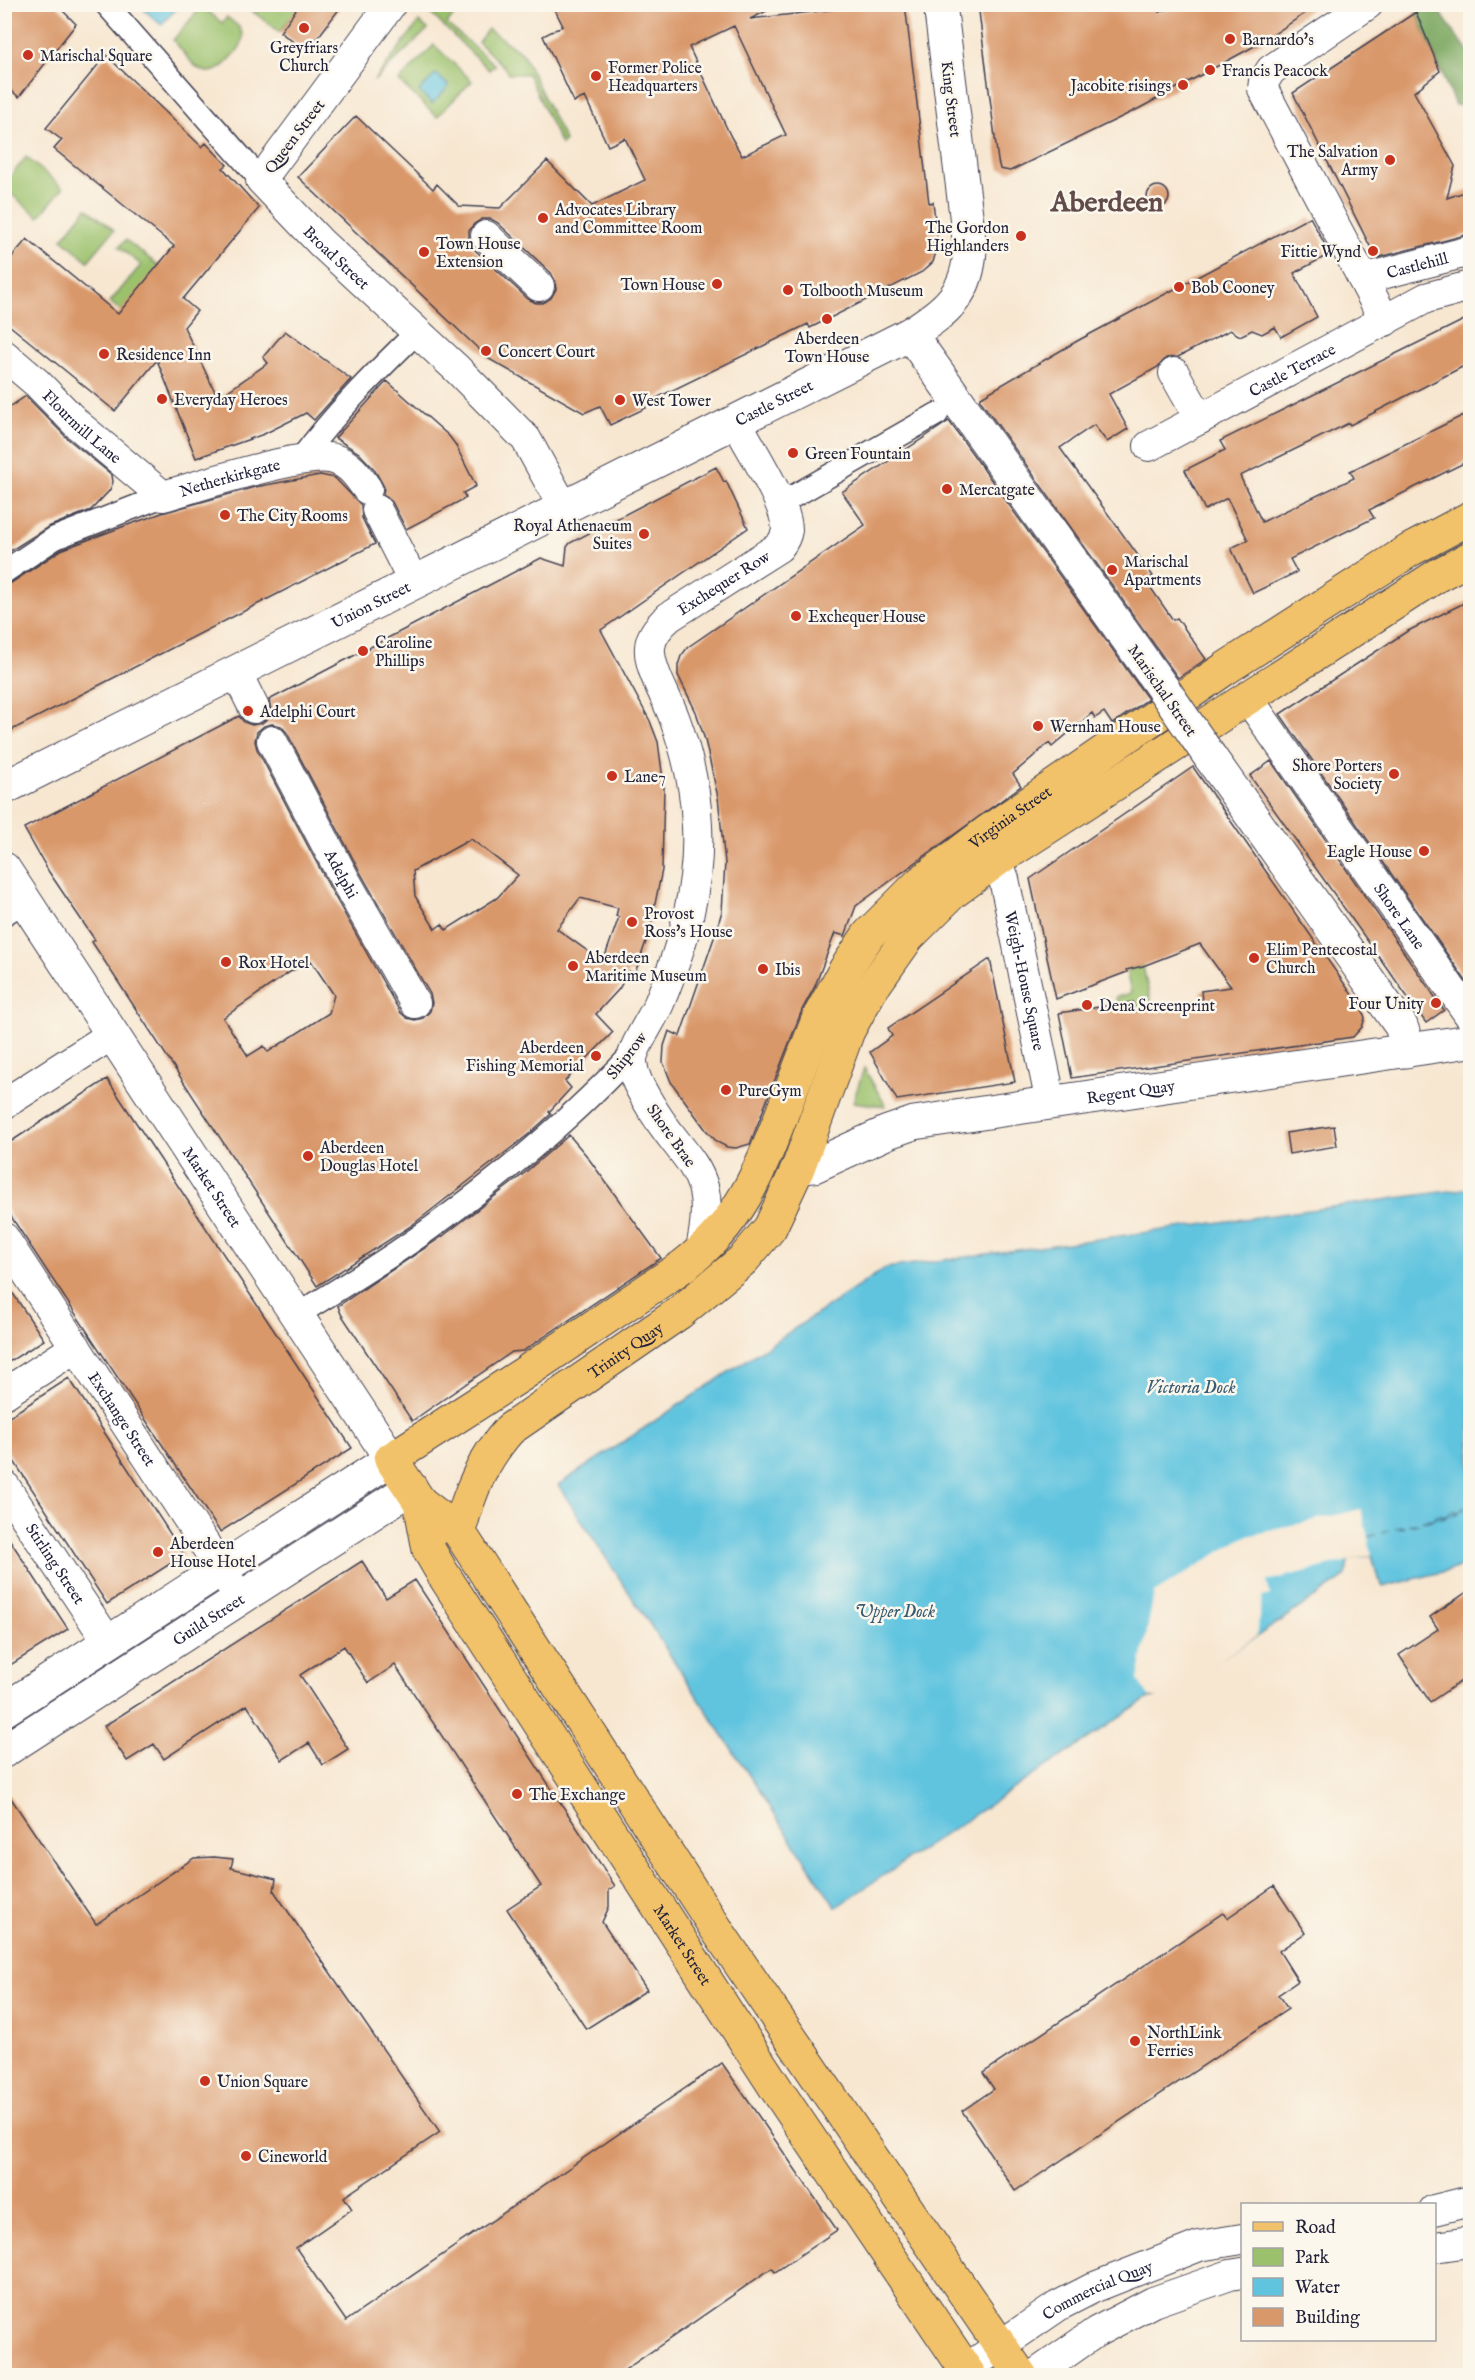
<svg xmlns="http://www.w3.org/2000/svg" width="1475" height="2380" font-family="'IM FELL English',serif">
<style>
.green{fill:#9bc16c;stroke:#5e7254;stroke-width:1.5}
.forest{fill:#7ca760;stroke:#4f644e;stroke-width:1.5}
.water{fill:#61c4df;stroke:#42738d;stroke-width:1.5}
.pier{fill:#f7e7d1}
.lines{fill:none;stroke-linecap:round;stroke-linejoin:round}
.ferry{stroke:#385b74;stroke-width:1.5;stroke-dasharray:8 6;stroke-linecap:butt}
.building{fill:#d9986a;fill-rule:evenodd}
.pedestrian-casing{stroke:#424052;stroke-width:25}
.minor-casing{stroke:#424052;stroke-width:32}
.tertiary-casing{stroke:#424052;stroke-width:35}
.primary-casing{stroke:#424052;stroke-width:35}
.pedestrian{stroke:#fff;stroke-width:22}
.minor{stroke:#fff;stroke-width:30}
.tertiary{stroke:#fff;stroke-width:33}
.primary{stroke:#f2c26a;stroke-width:33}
.tertiary-bridge-casing{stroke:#424052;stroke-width:35;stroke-linecap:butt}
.tertiary-bridge{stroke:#fff;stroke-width:33}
.poi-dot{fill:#c8321e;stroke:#fbf7ec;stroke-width:2}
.labels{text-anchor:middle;stroke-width:5;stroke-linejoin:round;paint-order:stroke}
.poi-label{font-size:16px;fill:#22223b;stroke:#fbf7ec;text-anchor:start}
.street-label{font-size:16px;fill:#22223b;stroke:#fbf7ec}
.water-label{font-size:18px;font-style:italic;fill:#385b74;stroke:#fbf7ec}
.town-label{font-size:28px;font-weight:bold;fill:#624b4b;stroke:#fbf7ec}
</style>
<rect width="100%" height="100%" fill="#fbf7ec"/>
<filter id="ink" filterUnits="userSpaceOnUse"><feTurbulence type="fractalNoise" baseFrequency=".0167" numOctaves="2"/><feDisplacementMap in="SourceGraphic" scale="12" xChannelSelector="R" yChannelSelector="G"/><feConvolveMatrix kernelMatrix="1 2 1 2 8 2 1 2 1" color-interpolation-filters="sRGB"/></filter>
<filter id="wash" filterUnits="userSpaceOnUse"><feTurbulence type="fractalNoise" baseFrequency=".008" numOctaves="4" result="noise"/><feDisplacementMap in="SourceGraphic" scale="24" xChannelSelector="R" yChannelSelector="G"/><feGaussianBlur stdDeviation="1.35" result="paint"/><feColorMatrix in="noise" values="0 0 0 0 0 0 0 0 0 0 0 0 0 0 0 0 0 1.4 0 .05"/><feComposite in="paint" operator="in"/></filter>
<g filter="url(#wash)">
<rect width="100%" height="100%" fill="#f7e7d1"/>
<path class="green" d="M244,5h56l-20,27z
M431,5h25l4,2 -13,17 48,41 -6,5 -62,-60z
M202,6l20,17 5,-6 12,10 4,8c0,10 -6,17 -13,24 -26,30 -38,2 -57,-19z
M419,22l9,7 -54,52z
M488,29l35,25 42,87 -4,4 -33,-71h-20l-3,-6 -27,-26z
M434,45l38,36 -35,36 -38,-36z
M26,157l37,31 -24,29 -34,-28v-6z
M87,208l27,22 -26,31 -26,-22z
M126,240l63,50 -68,21 -11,-9 31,-37 -22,-18z
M1143,966l9,43 -32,5 -4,-17 15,-4 -5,-23z
M864,1068l22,38 -33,-4z"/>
<path class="forest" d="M1427,5h8l35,50v52l-15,-2 -39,-93z"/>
<path class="water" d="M139,5h41l-19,20z
M436,74l13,12 -17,18 -13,-13z
M1470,1188v377l-87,22 -5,-8 -6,-24 -24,5 -2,16 -90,61 -100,60 -7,1 -313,209 -278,-422 328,-217z"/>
<path class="pier" d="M1361,1509l11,46 -105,26 3,14 -8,2 -6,40 -98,62 -2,-2h-7l-11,-17 16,-87 90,-56z"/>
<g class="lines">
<path class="ferry" d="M1429,1520l41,-12
M1398,1529l72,-19
M1368,1537l102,-31"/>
</g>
<g id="blocks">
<path class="building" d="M4,4h52l20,20 -57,73 -15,-12z
M300,4h43l-36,48 -27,-20z
M552,4h229l-31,15 131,-15h24l24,199 4,-1 5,43 -5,17 -11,10 -112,56 -2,-4 -164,80 2,4 -36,17 -10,-19 -16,7 -95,-54 -191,-182 58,-61 77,73 4,-5 22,22 41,2 47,-47 45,45 53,-26 -20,-42 -17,8 -23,-49 -11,5 -31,-66 20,-10zM734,26l52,109 -44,21 -11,-19 -42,-90zM482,219h9l7,4 53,50 4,8 1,8 -5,9 -8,5h-7l-8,-4 -54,-50 -5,-9v-9l5,-7z
M978,4h179l2,8 27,-8h133l-57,38 -124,67 -128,62 -10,-2 -2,-8z
M1416,12l24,59 -26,21 41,74 -8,32 23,-8v44l-94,24 -83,-165z
M106,55l96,92 4,-4 21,22 -4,3 36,40 -76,91 14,12 -13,16 34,71 50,-35 -5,-6 22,-26 66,48 -37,41 -8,-7 -42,21 -68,24 -39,-98 -42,51 -111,-90v-55l23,-27 91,75 56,-68 -120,-97 8,-9 -16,-12z
M1147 197a11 11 0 1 1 22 0a11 11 0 1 1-22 0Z
M1310,217l20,37 -36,19 23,44 -36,20 -6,-10 -13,7 -10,-4 -12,6 -10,-6 -52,27 -12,1 -8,9 -49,27 19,35 -21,13 -13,-17 -34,23 93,128 -7,5 27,39 4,-2 29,41 -28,19 -198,-278 1,-3 98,-57z
M1470,317v46l-120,62 -1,-2 -109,53 22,46 92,-44 -4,-7 120,-59v48l-101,50 5,8 -84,41 7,13 -44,21 -22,-45 17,-8 -21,-42 -22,12 -20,-40 40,-20 -5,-9z
M387,381l62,55 6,8 21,42 -13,7 3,5 -60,31 -14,-27 -9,-8 1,-7 -10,-18 -15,-16 -24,-15z
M26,396l41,42 45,37 1,7 -3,8 -19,20 -43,17 -44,28v-144z
M949,421l199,278 -36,25 -8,-12 -9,6 -3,-5 -40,34 -3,-4 -36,31 8,12 -165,120 -11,30 -10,-3 -20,53 -13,24 -52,134 -14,4 -9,-1 -10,-5 -11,-12 -35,-48 -8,-20 1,-16 5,-15 11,5 35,-101 7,-24 3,-48 -7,-66 -13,-57 -9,-28 -18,-37v-10l3,-9 7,-9 177,-122 -23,-33z
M716,467l8,15 2,-1 22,47 -147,102 49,91 8,21 6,45 -2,83 -13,63 -14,40 -6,-2 -10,18 -23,25 17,18 -48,49 6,7 -22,24 2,2 -22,20 -118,92 -94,60 -225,-344 3,-2 -46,-68 -25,-44 215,-112 5,6 8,3 10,-2 7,-6 2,-7 -2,-10 272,-142 24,8 2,-19 3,-4zM272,724l9,2 6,7 73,139 70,122 2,9 -2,8 -7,7 -8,2 -8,-2 -7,-6 -70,-124 -73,-139 -2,-8 2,-9 7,-6zM471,839l47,36 -21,23 -51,32 -4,-6 -7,5 -20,-33 -2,-25zM580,898l38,10 -2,8 3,1 -16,45 -46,-33zM311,961l23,34 -5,18 -61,39 -4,-6 -16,10 -25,-38 67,-46z
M320,475l15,3 26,27 1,13 13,26 -371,190v-149l7,-2 50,-33 61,-23 40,-14 93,-26z
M1470,600v387l-190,-273 126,-82z
M1271,761l173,249 -18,13 -176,-247z
M1193,767l169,242 3,9 -3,9 -9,10 -281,41 -13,-65 74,-11 2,9 67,-10 -1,-10 30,-4 -31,-43 -57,22 -17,4 1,2 -71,27 -26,-120z
M990,959l25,123 -118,18 -27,-48 22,-16 -4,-8z
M107,1079l245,369 -132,84 -216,-326v-60z
M1334,1126l3,20 -48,8 -3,-21z
M569,1135l17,20 75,103 -138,93 -11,1 -100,69 -71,-107 -3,-8 105,-70 78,-60z
M4,1280l40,60 -40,25z
M69,1378l115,177 -77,49 -103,-158v-26z
M4,1531l64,98 -64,40z
M362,1561l24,37 29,-18 200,306 -6,4v17l-7,15 45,68 -61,39 -79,-120 34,-23 -146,-221 -27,18 -24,-37 -44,29 48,74 -25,16 -14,-22 -27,17 -35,-55 -83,54 -10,-15 -27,17 -23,-35z
M1470,1590v85l-40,27 -31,-47 39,-26 -8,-12z
M4,1788l92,136 98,-66 20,-1 19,2 -2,9 45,11 -2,12 166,241 -96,65 8,12 -56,39 50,73 376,-258 115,167 -62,42 -3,-4 -156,108h-612z
M1274,1886l31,47 -26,18 19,30 -20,14 10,14 -273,182 -53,-80 32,-22 -11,-16 240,-160 4,5z"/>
</g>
</g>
<g filter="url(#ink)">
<use href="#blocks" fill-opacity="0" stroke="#424052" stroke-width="1.5"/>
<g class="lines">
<defs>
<path id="pedestrian" d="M106,4l155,176
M300,460c35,-47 75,-87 117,-128
M780,504l157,-90
M4,572l51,-34 108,-42
M4,914l10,-6
M297,1315c46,-29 94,-57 138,-90 70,-51 138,-108 197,-171"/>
<g id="minor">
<path id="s1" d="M391,4l-130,176 60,63 135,125 70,71 38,69"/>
<path d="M1368,4l-97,66 -7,11 -1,8 122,232"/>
<path d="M486,236l53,50"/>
<path id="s2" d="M1363,279l107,-28"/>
<path id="s3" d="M4,355l33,28 41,42 85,71c33,-9 143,-46 171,-37 16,5 24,17 33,30"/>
<path d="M1174,373l26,46"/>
<path id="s4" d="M1149,446l277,-148 44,-12"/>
<path d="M377,510l37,73"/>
<path d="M236,672l18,36"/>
<path id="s5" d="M1247,697l223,319"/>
<path id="s6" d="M272,741l73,139 70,123"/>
<path id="s7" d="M997,860l7,19 47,224"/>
<path d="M4,1104l109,-70"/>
<path id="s8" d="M4,1238l236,360"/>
<path id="s9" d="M700,1253c21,-87 -17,-88 -53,-153 -7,-12 -14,-24 -15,-38 -1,-13 22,-45 28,-61 23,-57 40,-113 37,-175 -1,-36 -10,-73 -22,-106 -7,-21 -27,-52 -25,-73 1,-12 10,-22 19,-30l110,-70c4,-5 7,-10 8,-17 0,-27 -38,-83 -51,-109"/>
<path d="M4,1394l72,-47"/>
<path id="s10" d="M4,1485l104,157"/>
<path d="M1434,2210l36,-9"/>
<path d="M1434,2247l36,-5"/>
<path id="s11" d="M966,2369l92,-63 37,-19 104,-41 43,-7"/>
<path d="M1033,2376l63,-44 57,-30 77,-27 12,-2"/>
</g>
<g id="tertiary">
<path d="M910,334l254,356"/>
<path d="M1210,757l191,269 4,12 1,13"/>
<path id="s12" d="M4,788l906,-454c37,-23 59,-41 60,-87l-30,-243"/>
<path id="s13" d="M4,869l387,590 -387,251"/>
<path id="s14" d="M798,1168l16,-2 74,-34 26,-9 556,-82"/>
<path id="s15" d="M4,1751l407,-263"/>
</g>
<g id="primary">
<path id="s16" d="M420,1502l9,48 14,24 334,516 193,286"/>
<path id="s17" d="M459,1532c10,-40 24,-73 51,-103l169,-116 64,-53 27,-32 28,-60 50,-137 22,-40 38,-54 44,-44 45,-33 441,-285 32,-17"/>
<path id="s18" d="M1021,2376l-302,-443 -260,-401 -39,-30 -29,-43 132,-85 160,-108c57,-43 75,-91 100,-155 12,-32 24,-63 36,-94l26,-47 24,-36 51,-51 70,-53 236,-162 184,-118 60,-32"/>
</g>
</defs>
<use href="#pedestrian" class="pedestrian-casing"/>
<use href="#minor" class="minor-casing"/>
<use href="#tertiary" class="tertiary-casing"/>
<use href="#primary" class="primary-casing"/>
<use href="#pedestrian" class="pedestrian"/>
<use href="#minor" class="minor"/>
<use href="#tertiary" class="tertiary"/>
<use href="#primary" class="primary"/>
<defs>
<path id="tertiary-bridge" d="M1164,690l46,67"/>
</defs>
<use href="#tertiary-bridge" class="tertiary-bridge-casing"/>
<use href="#tertiary-bridge" class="tertiary-bridge"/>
</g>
</g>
<g class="poi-dot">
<circle cx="304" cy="28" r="6"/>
<circle cx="1230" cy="39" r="6"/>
<circle cx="28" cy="55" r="6"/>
<circle cx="1210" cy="70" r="6"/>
<circle cx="596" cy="76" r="6"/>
<circle cx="1183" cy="85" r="6"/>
<circle cx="1390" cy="160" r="6"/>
<circle cx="543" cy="218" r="6"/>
<circle cx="1021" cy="236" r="6"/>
<circle cx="1373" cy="251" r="6"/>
<circle cx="424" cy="252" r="6"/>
<circle cx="717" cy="284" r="6"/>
<circle cx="1179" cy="287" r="6"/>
<circle cx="788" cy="290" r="6"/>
<circle cx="827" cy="319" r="6"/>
<circle cx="486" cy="351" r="6"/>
<circle cx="104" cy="354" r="6"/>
<circle cx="162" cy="399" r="6"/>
<circle cx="620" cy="400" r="6"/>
<circle cx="793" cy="453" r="6"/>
<circle cx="947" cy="489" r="6"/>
<circle cx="225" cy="515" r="6"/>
<circle cx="644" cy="534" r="6"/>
<circle cx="1112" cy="570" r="6"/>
<circle cx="796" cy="616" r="6"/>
<circle cx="363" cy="651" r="6"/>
<circle cx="248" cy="711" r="6"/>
<circle cx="1038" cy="726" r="6"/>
<circle cx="1394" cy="774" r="6"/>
<circle cx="612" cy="776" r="6"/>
<circle cx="1424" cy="851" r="6"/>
<circle cx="632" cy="922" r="6"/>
<circle cx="1254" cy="958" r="6"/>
<circle cx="226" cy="962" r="6"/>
<circle cx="573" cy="966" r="6"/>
<circle cx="763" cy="969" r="6"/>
<circle cx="1436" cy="1003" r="6"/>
<circle cx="1087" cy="1005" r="6"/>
<circle cx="596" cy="1056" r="6"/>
<circle cx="726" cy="1090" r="6"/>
<circle cx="308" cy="1156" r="6"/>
<circle cx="158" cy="1552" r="6"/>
<circle cx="517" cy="1794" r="6"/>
<circle cx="1135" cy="2041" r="6"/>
<circle cx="205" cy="2081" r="6"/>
<circle cx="246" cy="2156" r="6"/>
</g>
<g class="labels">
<g class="poi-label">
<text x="1242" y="45">Barnardo's</text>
<text x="304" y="53" text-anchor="middle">Greyfriars<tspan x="304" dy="18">Church</tspan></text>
<text x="40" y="61">Marischal Square</text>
<text x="608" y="73">Former Police<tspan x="608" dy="18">Headquarters</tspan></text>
<text x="1222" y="76">Francis Peacock</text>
<text x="1171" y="91" text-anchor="end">Jacobite risings</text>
<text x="1378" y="157" text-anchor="end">The Salvation<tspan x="1378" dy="18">Army</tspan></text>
<text x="555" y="215">Advocates Library<tspan x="555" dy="18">and Committee Room</tspan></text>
<text x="1009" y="233" text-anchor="end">The Gordon<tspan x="1009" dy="18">Highlanders</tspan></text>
<text x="436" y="249">Town House<tspan x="436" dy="18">Extension</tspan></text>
<text x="1361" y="257" text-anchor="end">Fittie Wynd</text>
<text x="705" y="290" text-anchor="end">Town House</text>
<text x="1191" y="293">Bob Cooney</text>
<text x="800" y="296">Tolbooth Museum</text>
<text x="827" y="344" text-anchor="middle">Aberdeen<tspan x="827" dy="18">Town House</tspan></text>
<text x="498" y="357">Concert Court</text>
<text x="116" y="360">Residence Inn</text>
<text x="174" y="405">Everyday Heroes</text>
<text x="632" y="406">West Tower</text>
<text x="805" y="459">Green Fountain</text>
<text x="959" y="495">Mercatgate</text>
<text x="237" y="521">The City Rooms</text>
<text x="632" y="531" text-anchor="end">Royal Athenaeum<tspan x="632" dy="18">Suites</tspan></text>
<text x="1124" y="567">Marischal<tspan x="1124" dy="18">Apartments</tspan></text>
<text x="808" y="622">Exchequer House</text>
<text x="375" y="648">Caroline<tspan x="375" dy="18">Phillips</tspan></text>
<text x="260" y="717">Adelphi Court</text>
<text x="1050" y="732">Wernham House</text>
<text x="1382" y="771" text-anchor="end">Shore Porters<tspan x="1382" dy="18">Society</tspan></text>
<text x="624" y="782">Lane7</text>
<text x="1412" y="857" text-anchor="end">Eagle House</text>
<text x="644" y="919">Provost<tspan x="644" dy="18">Ross's House</tspan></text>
<text x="1266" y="955">Elim Pentecostal<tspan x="1266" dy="18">Church</tspan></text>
<text x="585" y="963">Aberdeen<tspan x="585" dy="18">Maritime Museum</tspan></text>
<text x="238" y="968">Rox Hotel</text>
<text x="775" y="975">Ibis</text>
<text x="1424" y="1009" text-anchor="end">Four Unity</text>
<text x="1099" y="1011">Dena Screenprint</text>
<text x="584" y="1053" text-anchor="end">Aberdeen<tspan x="584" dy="18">Fishing Memorial</tspan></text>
<text x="738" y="1096">PureGym</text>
<text x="320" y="1153">Aberdeen<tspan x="320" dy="18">Douglas Hotel</tspan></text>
<text x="170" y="1549">Aberdeen<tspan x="170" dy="18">House Hotel</tspan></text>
<text x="529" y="1800">The Exchange</text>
<text x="1147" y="2038">NorthLink<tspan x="1147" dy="18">Ferries</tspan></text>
<text x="217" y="2087">Union Square</text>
<text x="258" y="2162">Cineworld</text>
</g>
<g class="street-label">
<text transform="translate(952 99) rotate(83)" y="6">King Street</text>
<text transform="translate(294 136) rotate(-53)" y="6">Queen Street</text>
<text dy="6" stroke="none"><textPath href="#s1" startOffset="327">Broad Street</textPath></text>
<text dy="6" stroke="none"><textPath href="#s2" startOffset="56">Castlehill</textPath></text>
<text dy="6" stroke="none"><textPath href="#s4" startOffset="162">Castle Terrace</textPath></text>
<text dy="6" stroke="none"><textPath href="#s12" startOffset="861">Castle Street</textPath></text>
<text dy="6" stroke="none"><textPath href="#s3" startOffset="106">Flourmill Lane</textPath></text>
<text dy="6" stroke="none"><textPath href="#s3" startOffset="282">Netherkirkgate</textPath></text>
<text dy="6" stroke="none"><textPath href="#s9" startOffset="747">Exchequer Row</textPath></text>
<text dy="6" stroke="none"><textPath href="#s12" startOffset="410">Union Street</textPath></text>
<text transform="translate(1163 690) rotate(55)" y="6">Marischal Street</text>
<text dy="6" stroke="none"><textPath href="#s18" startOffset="2034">Virginia Street</textPath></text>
<text dy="6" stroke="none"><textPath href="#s6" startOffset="150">Adelphi</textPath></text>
<text dy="6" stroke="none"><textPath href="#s5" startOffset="267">Shore Lane</textPath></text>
<text dy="6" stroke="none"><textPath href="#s7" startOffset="124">Weigh-House Square</textPath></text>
<text transform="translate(626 1055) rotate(-52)" y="6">Shiprow</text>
<text dy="6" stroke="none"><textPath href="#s14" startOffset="344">Regent Quay</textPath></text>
<text transform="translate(672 1135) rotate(55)" y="6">Shore Brae</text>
<text dy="6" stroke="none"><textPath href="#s13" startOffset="380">Market Street</textPath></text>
<text dy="6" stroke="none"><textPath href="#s17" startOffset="256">Trinity Quay</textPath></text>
<text dy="6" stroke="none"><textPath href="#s8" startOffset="216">Exchange Street</textPath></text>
<text dy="6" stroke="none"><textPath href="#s10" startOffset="94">Stirling Street</textPath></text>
<text dy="6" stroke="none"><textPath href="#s15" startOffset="243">Guild Street</textPath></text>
<text dy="6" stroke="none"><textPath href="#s16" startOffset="518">Market Street</textPath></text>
<text dy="6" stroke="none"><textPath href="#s11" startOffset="154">Commercial Quay</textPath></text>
</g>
<g class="water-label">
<text x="1191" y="1393">Victoria Dock</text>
<text x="895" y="1617">Upper Dock</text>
</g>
<g class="town-label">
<text x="1107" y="211">Aberdeen</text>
</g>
</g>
<rect width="1475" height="2380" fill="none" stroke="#fbf7ec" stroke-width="24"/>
<rect x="1241" y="2203" width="195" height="138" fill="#fbf7ec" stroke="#a4a2a5" stroke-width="1.5"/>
<rect x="1253" y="2222" width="30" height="9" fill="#f2c26a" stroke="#a4a2a5" stroke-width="1.5"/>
<text x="1295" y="2233" font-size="18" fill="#22223b">Road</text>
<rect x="1253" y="2248" width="30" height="18" fill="#9bc16c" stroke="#a4a2a5" stroke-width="1.5"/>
<text x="1295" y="2263" font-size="18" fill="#22223b">Park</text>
<rect x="1253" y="2278" width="30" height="18" fill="#61c4df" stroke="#a4a2a5" stroke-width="1.5"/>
<text x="1295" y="2293" font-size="18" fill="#22223b">Water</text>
<rect x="1253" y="2308" width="30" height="18" fill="#d9986a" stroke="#a4a2a5" stroke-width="1.5"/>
<text x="1295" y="2323" font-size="18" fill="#22223b">Building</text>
</svg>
